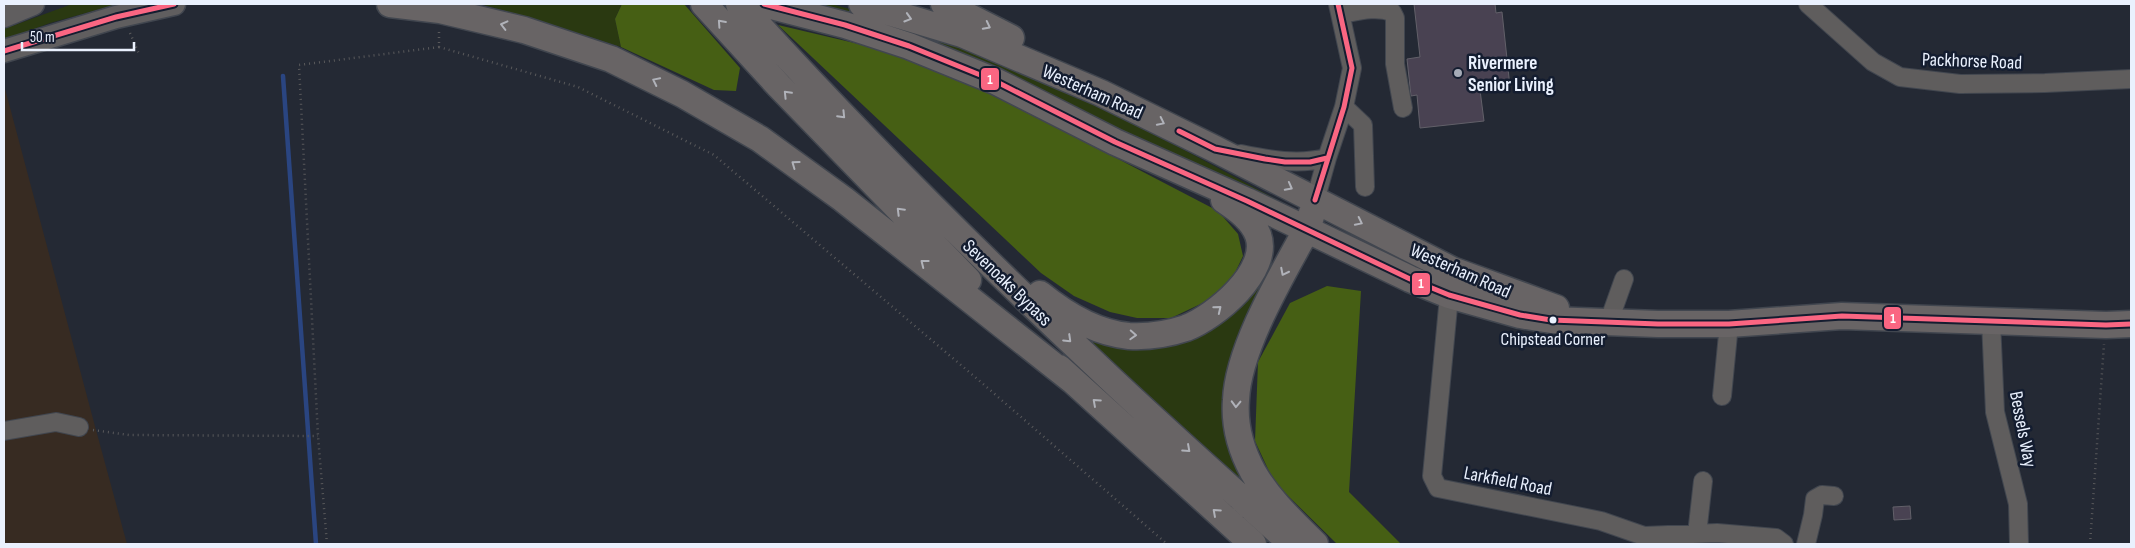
<svg xmlns="http://www.w3.org/2000/svg" width="2135" height="548" font-family="'Sofia Sans Condensed',sans-serif">
<style>
.commercial{fill:#372b22}
.green{fill:#2a3911}
.forest{fill:#465f14}
.lines{fill:none;stroke-linecap:round;stroke-linejoin:round}
.stream{stroke:#2a4581;stroke-width:4.5}
.building{fill:#494252;stroke:#626069}
.minor-casing{stroke:#41464f;stroke-width:20}
.major-casing{stroke:#41464f;stroke-width:25}
.highway-casing{stroke:#41464f;stroke-width:29}
.path{stroke:#59595b;stroke-width:2.5;stroke-dasharray:1 4;stroke-linecap:butt}
.minor{stroke:#5f5d5d;stroke-width:18}
.major{stroke:#605e5f;stroke-width:22}
.highway{stroke:#686465;stroke-width:26}
.bus-1-casing{stroke:#141d30;stroke-width:9}
.bus-1{stroke:#fa6682;stroke-width:5}
.oneway{stroke:#b0b2b9}
.poi-dot{fill:#a5abb7;stroke:#141d30;stroke-width:2}
.bus-dot{fill:#eaf1fe;stroke:#141d30;stroke-width:2}
.labels{text-anchor:middle;stroke-width:5;stroke-linejoin:round;paint-order:stroke}
.bus-label{font-size:18px;fill:#eaf1fe;stroke:#141d30}
.street-label{font-size:19px;fill:#eaf1fe;stroke:#141d30}
.poi-label{font-size:19px;font-weight:bold;fill:#eaf1fe;stroke:#141d30;text-anchor:start}
.line-badge{stroke:#141d30;stroke-width:2}
.badge-label{font-size:14px;text-anchor:middle;font-weight:bold;fill:#fff}
</style>
<rect width="100%" height="100%" fill="#242934"/>
<path class="commercial" d="M4,85l92,345 31,114h-123z"/>
<path class="green" d="M72,4h46l-68,19 -46,17v-11z
M480,4h142l-7,15 6,28 -80,-26z
M804,4h27l75,20 178,75 104,53 97,52 -3,5 -289,-139z
M1268,274l-36,80 24,145 -185,-172 118,12 29,-13 21,-17z"/>
<path class="forest" d="M622,4h62l56,64 -4,23 -22,-1 -93,-43 -6,-28z
M778,25l102,24 96,36 242,126 20,23 5,22 -12,25 -22,19 -38,18h-34l-27,-6 -36,-16 -33,-23z
M1327,286l34,5 -12,201 52,52h-64l-63,-62 -19,-41 3,-79 32,-59z"/>
<g class="lines">
<path class="stream" d="M283,76l33,468"/>
</g>
<path class="building" d="M1414,4h81l1,9 6,-1 8,75 -30,3 4,31 -64,7 -3,-33 -6,1 -4,-37 13,-2z
M1910,506l1,13 -17,1 -1,-13z"/>
<g class="lines">
<defs>
<path id="minor" d="M1808,4l65,58 27,15 60,7 85,-1 86,-4
M1341,14c17,-3 35,-8 51,-2l3,6v46l8,44
M1344,107l19,18 2,62
M1241,154c29,6 56,11 86,4
M1315,201l12,-43 17,-51 8,-39 -14,-64
M1450,286l-18,190 6,12 163,33 43,15 73,-3 59,5 8,6
M1609,321l15,-42
M1991,321l4,91 23,92 1,40
M1722,396l7,-72
M4,431l52,-9 23,5
M1697,534l6,-53
M1806,544l7,-29 2,-16 7,-4 12,1"/>
<path id="major" d="M4,16l29,-12
M4,51l112,-34 58,-13"/>
<path id="highway" d="M390,4l50,6 84,20 87,29 71,35 78,45 83,60 229,181
M704,4l75,82 189,194
M739,4c114,126 234,246 358,362 64,61 130,119 195,178
M764,4l81,21 64,21 86,35 120,61 132,59 163,78 39,16 71,20 31,5 107,4h71l113,-8 264,9 25,-1
M862,4l100,30 139,59 114,56 237,121 104,38
M944,4l67,34
M1312,213l-5,16c-25,46 -69,119 -71,171 -2,26 5,50 17,72 16,28 40,50 62,72
M1040,294c26,21 56,39 89,42 19,1 39,-2 57,-8 29,-11 85,-57 72,-93 -6,-16 -21,-26 -34,-35
M1059,368l194,176"/>
</defs>
<use href="#minor" class="minor-casing"/>
<use href="#major" class="major-casing"/>
<use href="#highway" class="highway-casing"/>
<path class="path" d="M130,33l9,21
M439,47l139,40 136,68 268,228 185,161
M93,430l36,5 189,1
M327,544l-9,-108 -19,-371 140,-18v-17
M2090,544l14,-200"/>
<use href="#minor" class="minor"/>
<use href="#major" class="major"/>
<use href="#highway" class="highway"/>
<defs>
<path id="bus-1" d="M764,4l81,21 64,21 86,35 120,61 132,59 163,78 39,16 71,20 31,5 107,4h71l113,-8 264,9 25,-1
M4,51l112,-34 58,-13
M1179,131l36,18 50,10 20,3h25l17,-4
M1315,200l29,-93 8,-39 -14,-64"/>
</defs>
<use href="#bus-1" class="bus-1-casing"/>
<use href="#bus-1" class="bus-1"/>
</g>
<defs><path id="oneway-chevron" d="M-2-3.5L2.5 0L-2 3.5" fill="none" stroke-width="1.6" stroke-linecap="round" stroke-linejoin="round" transform="scale(1.25)"/></defs>
<g class="oneway">
<use href="#oneway-chevron" transform="translate(908 18) rotate(17)"/>
<use href="#oneway-chevron" transform="translate(721 23) rotate(-132)"/>
<use href="#oneway-chevron" transform="translate(504 25) rotate(-166)"/>
<use href="#oneway-chevron" transform="translate(987 26) rotate(27)"/>
<use href="#oneway-chevron" transform="translate(656 81) rotate(-154)"/>
<use href="#oneway-chevron" transform="translate(787 94) rotate(-134)"/>
<use href="#oneway-chevron" transform="translate(842 115) rotate(46)"/>
<use href="#oneway-chevron" transform="translate(1161 122) rotate(26)"/>
<use href="#oneway-chevron" transform="translate(795 164) rotate(-144)"/>
<use href="#oneway-chevron" transform="translate(1289 187) rotate(28)"/>
<use href="#oneway-chevron" transform="translate(900 211) rotate(-135)"/>
<use href="#oneway-chevron" transform="translate(1359 222) rotate(26)"/>
<use href="#oneway-chevron" transform="translate(924 263) rotate(-142)"/>
<use href="#oneway-chevron" transform="translate(1284 272) rotate(117)"/>
<use href="#oneway-chevron" transform="translate(1218 309) rotate(-39)"/>
<use href="#oneway-chevron" transform="translate(1133 335) rotate(3)"/>
<use href="#oneway-chevron" transform="translate(1068 339) rotate(44)"/>
<use href="#oneway-chevron" transform="translate(1096 402) rotate(-138)"/>
<use href="#oneway-chevron" transform="translate(1236 404) rotate(92)"/>
<use href="#oneway-chevron" transform="translate(1187 449) rotate(42)"/>
<use href="#oneway-chevron" transform="translate(1216 512) rotate(-138)"/>
</g>
<circle class="poi-dot" cx="1458" cy="73" r="5"/>
<circle class="bus-dot" cx="1553" cy="320" r="4.5"/>
<g class="labels">
<g class="bus-label">
<text x="1553" y="345">Chipstead Corner</text>
</g>
<g class="street-label">
<text transform="translate(1972 60) rotate(2)" y="7">Packhorse Road</text>
<text transform="translate(1093 91) rotate(24)" y="7">Westerham Road</text>
<text transform="translate(1461 270) rotate(24)" y="7">Westerham Road</text>
<text transform="translate(1008 282) rotate(44)" y="7">Sevenoaks Bypass</text>
<text transform="translate(2024 429) rotate(79)" y="7">Bessels Way</text>
<text transform="translate(1508 480) rotate(11)" y="7">Larkfield Road</text>
</g>
<g class="poi-label">
<text x="1468" y="69">Rivermere<tspan x="1468" dy="22">Senior Living</tspan></text>
</g>
</g>
<g class="line-badge">
<rect x="980" y="67" width="20" height="24" rx="5" fill="#fa6682"/>
<rect x="1411" y="272" width="20" height="24" rx="5" fill="#fa6682"/>
<rect x="1883" y="306" width="19" height="24" rx="5" fill="#fa6682"/>
</g>
<g class="badge-label">
<text x="990" y="84">1</text>
<text x="1421" y="288">1</text>
<text x="1893" y="323">1</text>
</g>
<rect width="2135" height="548" fill="none" stroke="#eaf1fe" stroke-width="10"/>
<path d="M22 42v8h112v-8" fill="none" stroke="#eaf1fe" stroke-width="2.5"/>
<text x="30" y="42" font-size="15" fill="#eaf1fe" stroke="#141d30" stroke-width="4" paint-order="stroke">50 m</text>
</svg>
